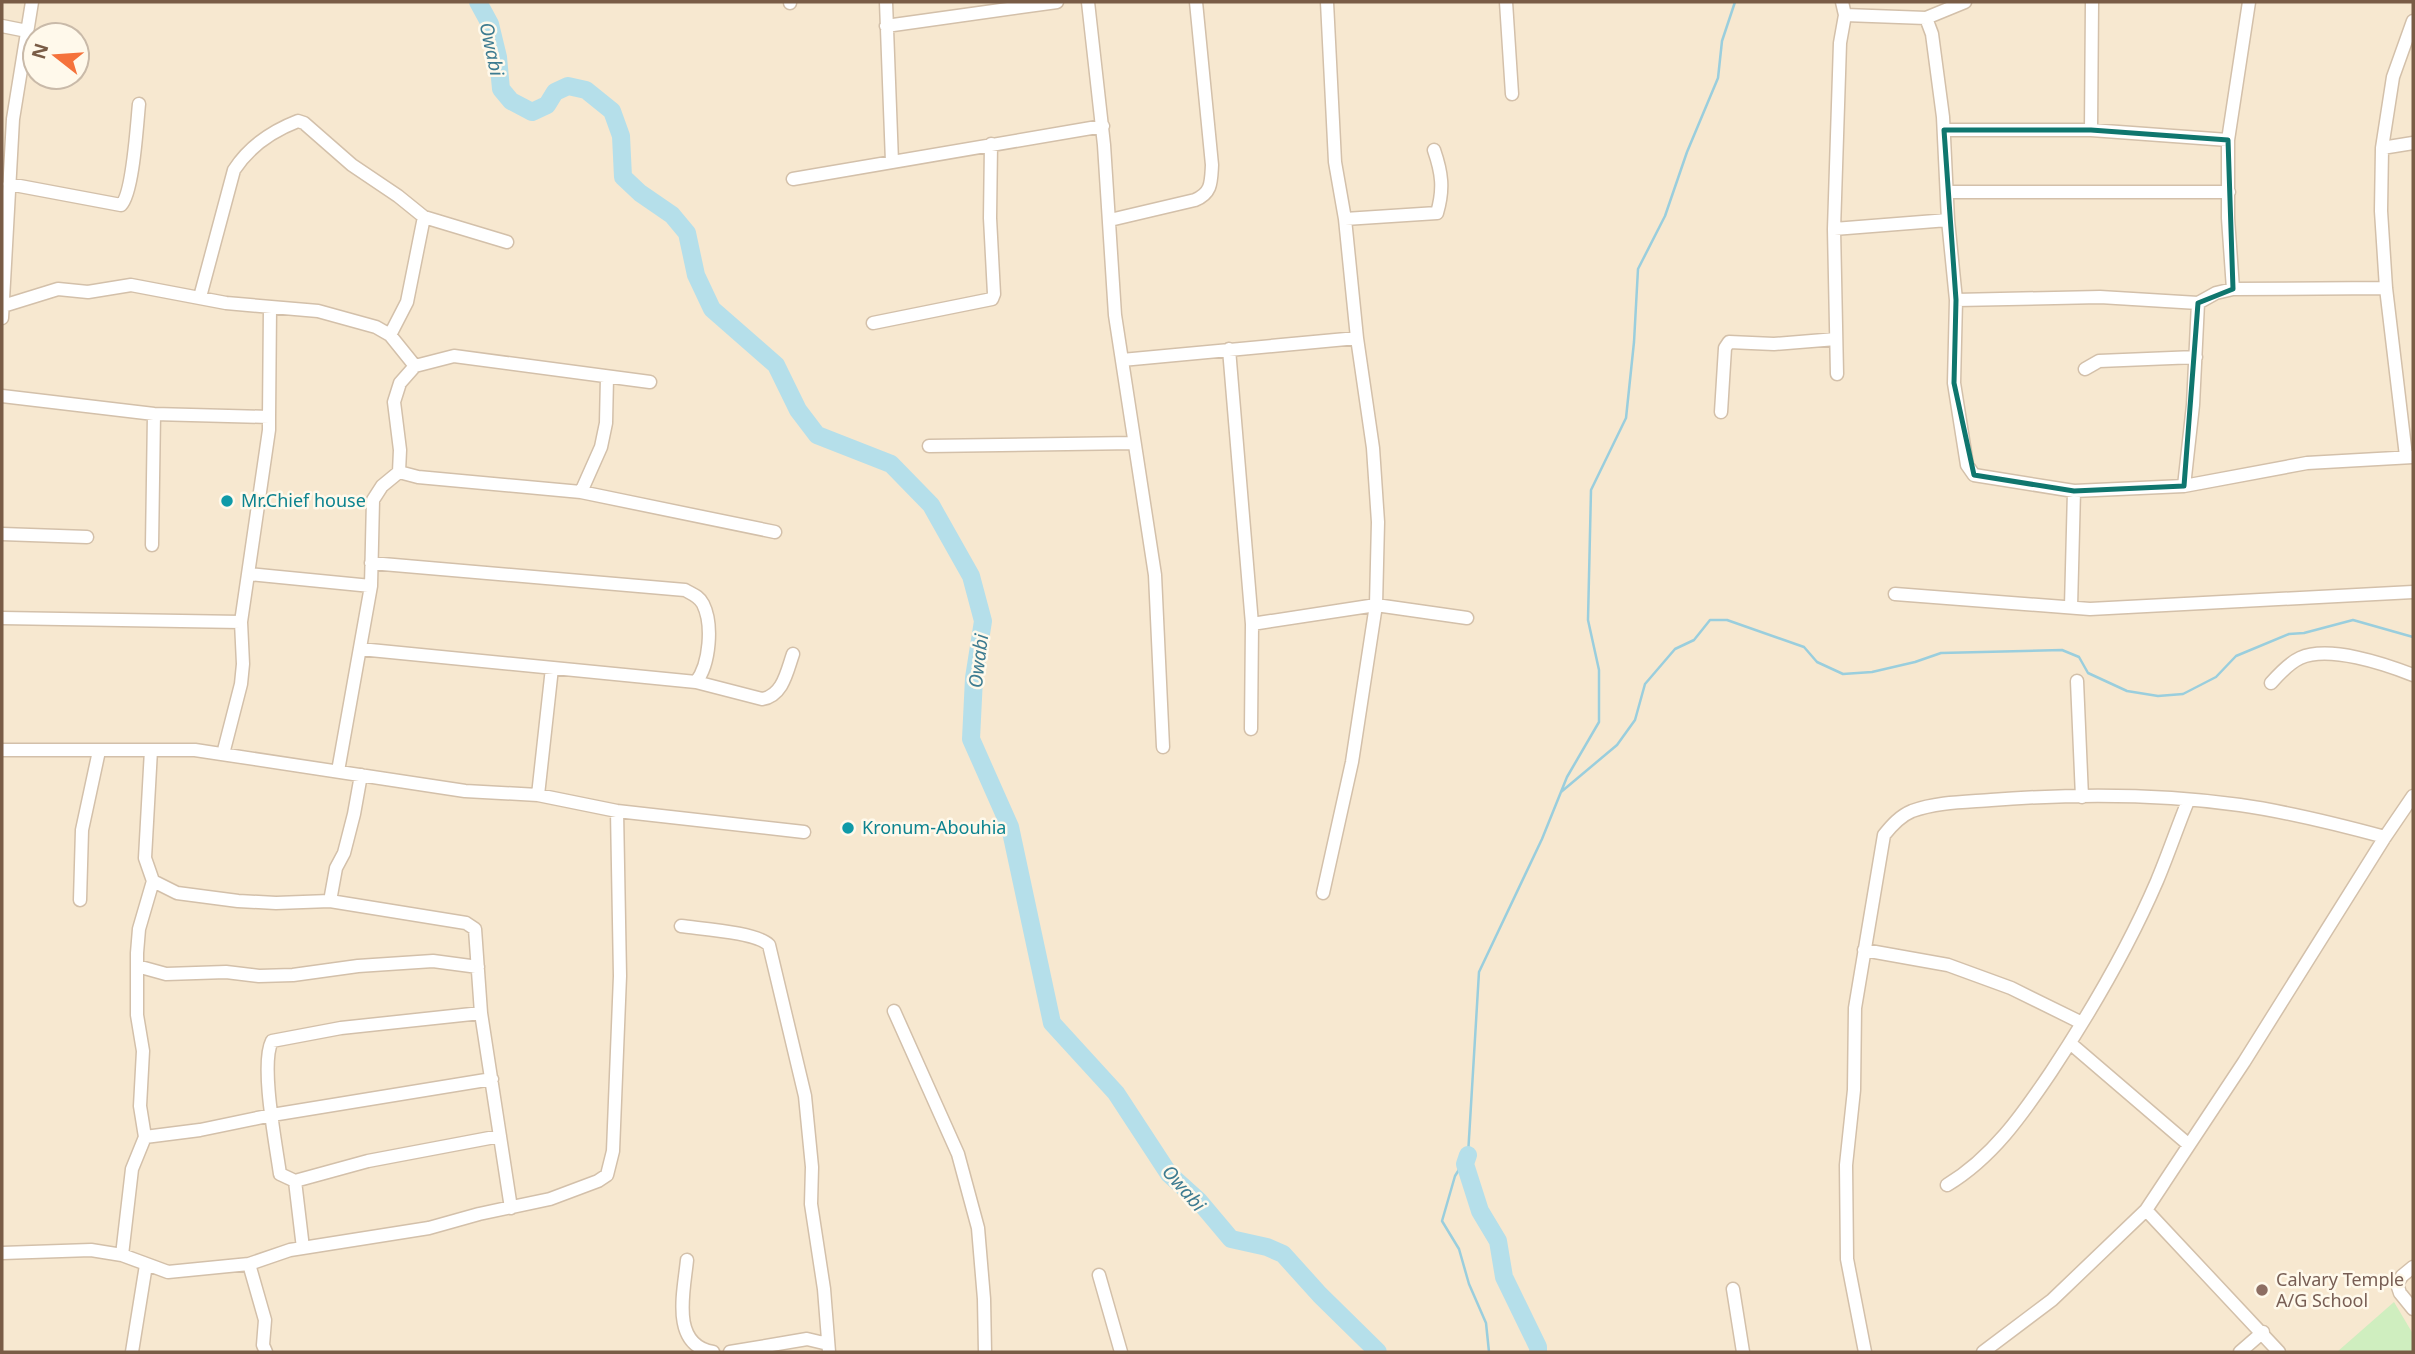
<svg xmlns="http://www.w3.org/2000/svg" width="2415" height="1354" font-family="'Noto Sans',sans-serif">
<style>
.residential{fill:#f7e8d0;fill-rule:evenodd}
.green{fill:#cfeebf}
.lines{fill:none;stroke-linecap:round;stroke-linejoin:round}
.stream{stroke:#9acedd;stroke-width:2.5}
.river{stroke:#b5dfea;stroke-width:18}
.minor-casing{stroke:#d3c0aa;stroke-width:15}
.minor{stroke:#fff;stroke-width:12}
.marked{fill:none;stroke:#0f766e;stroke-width:5;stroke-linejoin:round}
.culture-dot{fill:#0f9aa8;stroke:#fff9eb;stroke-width:2.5}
.education-dot{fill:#8d6e63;stroke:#fff9eb;stroke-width:2.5}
.labels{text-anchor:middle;stroke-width:5;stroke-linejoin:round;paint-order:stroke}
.culture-label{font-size:18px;fill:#0d838f;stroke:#fff9eb;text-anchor:start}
.education-label{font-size:18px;fill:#785e54;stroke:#fff9eb;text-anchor:start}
.water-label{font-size:19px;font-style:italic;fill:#3d7b90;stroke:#fff9eb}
</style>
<rect width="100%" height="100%" fill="#fff6e3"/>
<path class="residential" d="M2,2h2411v1350h-2411zM35,35h42v42h-42z"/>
<path class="green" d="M2394,1302l19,32v18h-76z"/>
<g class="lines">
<path class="stream" d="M1561,792l56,-47 18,-25 10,-36 30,-35 19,-9 16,-20h17l77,27 13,15 26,12 29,-2 43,-10 26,-9 121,-3 17,7 9,16 39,18 31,5 25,-2 33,-17 20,-21 53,-22 15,-1 49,-13 60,17
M1489,1352l-3,-29 -17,-39 -10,-35 -17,-28 13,-45 13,-21 11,-183 63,-133 25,-62 32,-55v-52l-11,-50 3,-130 35,-72 8,-76 4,-73 27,-53 22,-64 31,-74 4,-37 13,-39"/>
<path class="river" d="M478,2l12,22 8,33 3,32 10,12 21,11 15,-7 8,-13 13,-6 18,4 26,21 9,25 2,41 17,16 32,22 15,18 9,42 16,34 64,56 22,45 19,25 74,29 40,41 40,71 12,45 -9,57 -3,61 39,88 42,196 64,70 53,81 30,27 32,38 36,8 16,7 37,41 58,57
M1468,1155l-3,9 15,47 18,30 6,36 34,70v5"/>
<defs>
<path id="minor" d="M886,2l6,160
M1088,2l16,143 11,170 40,260 8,172
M1506,2l6,92
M790,3v-1
M1845,15l81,3 6,16 11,83 5,103 8,80 -2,83 13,82 7,10 100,16 110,-5 123,-23 106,-6
M1926,18l39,-16
M2,26l25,5
M886,26l171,-24
M1944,130h147l137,10
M2091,130l1,-128
M2382,148l11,-71 20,-56
M793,179l310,-53
M9,184l112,21c12,-11 16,-82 18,-101
M1947,192h282
M1345,219l92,-6c7,-24 5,-40 -3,-63
M1110,220l85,-20c17,-7 16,-18 17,-35l-16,-163
M1834,229l114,-9
M2233,289l-5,-71v-78l21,-138
M200,297l34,-127c15,-23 38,-39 64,-49l6,2 48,42 46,31 26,21 83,25
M1956,300l144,-3 98,6 18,-10 17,-4 153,-1
M3,306l55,-17 30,3 43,-7 95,18 92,8 58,16 14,8 25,31
M2,318l11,-199 19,-117
M873,323l119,-24 2,-5 -4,-76 1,-74
M390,335l17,-33 17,-85
M1229,349l23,275 -1,105
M1122,360l235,-22
M2085,369l14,-8 97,-4
M1837,374l-3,-145 6,-186 5,-28 -3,-13
M2,396l152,18 115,3v13l-28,192 -239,-4
M1721,412l4,-64 4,-6 45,2 62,-5
M269,417l1,-109
M929,446l205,-3
M2406,456l-20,-168 -5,-77 1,-63 31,-5
M399,472l19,5 163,15 194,40
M399,472l1,-22 -6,-48 6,-19 15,-17 39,-10 196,26
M2184,486l9,-81 5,-102
M581,492l20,-45 5,-24 1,-46
M2,534l85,3
M152,545l2,-131
M371,563l314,27c7,4 14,6 18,14 10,20 7,60 -7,78
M249,574l122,12
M1895,594l195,15 323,-17
M2071,607l3,-116
M1252,624l124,-19 91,13
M360,649l336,33 66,17c21,-3 25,-28 31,-45
M2077,681l5,116
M2271,683c8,-9 18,-20 29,-25 29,-13 85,6 113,17
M2,750h193l270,41 73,4 79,16 187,21
M151,750l-6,108 8,23 24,12 61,8 38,2 54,-2 6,-33 8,-15 10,-39 7,-39
M223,754l18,-70 2,-20 -2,-42
M338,771l33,-185 2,-86 9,-14 17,-14
M538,795l14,-127
M1323,893l29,-131 24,-157 2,-83 -5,-74 -16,-110 -12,-119 -10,-57 -8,-160
M80,900l2,-70 17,-79
M330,901l136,22 9,6 6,84 30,195
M681,926c20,3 75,6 88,19l36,151 7,71 -1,37 13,85 5,63
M1864,950l84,15 63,23 71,35
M137,966l29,8 60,-2 33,4 34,-1 65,-9 75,-5 45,6
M894,1011l64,143 20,74 6,71 1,53
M2070,1043l119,102
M145,1137l55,-7 72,-15 220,-36
M295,1181l-15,-7c-4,-29 -20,-110 -8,-133l69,-13 140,-15
M1947,1185c45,-27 75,-70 104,-113 39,-59 78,-126 106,-191 11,-26 20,-53 31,-80
M2146,1210l133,142
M303,1248l-8,-67 73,-20 132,-25
M2,1253l89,-3 31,5 46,17 81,-8 41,-14 139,-22 50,-14 71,-15 48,-18 9,-6 6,-24 7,-175 -3,-165
M122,1255l10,-86 13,-32 -5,-31 3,-55 -6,-36v-62l2,-24 14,-48
M687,1260c-3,31 -17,85 26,92
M249,1264l16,56 -2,25 3,7
M2413,1267l-11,9 -5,8 3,9 13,16
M1099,1275l22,77
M1733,1289l10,63
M132,1352l14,-87
M730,1352l77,-13 21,5
M1865,1352l-18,-93 -1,-94 8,-75 1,-82 29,-173c8,-10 16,-19 28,-24 25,-9 53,-9 79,-11 79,-6 170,-6 249,5 49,7 97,19 145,32
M1983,1352l69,-52 94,-90 98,-148 141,-225 28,-41
M2240,1352l23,-20"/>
</defs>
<use href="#minor" class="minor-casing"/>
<use href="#minor" class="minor"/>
</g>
<path class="marked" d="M1944,130h147l137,10 5,149 -35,14 -14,183 -110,5 -100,-16 -20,-92 2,-83z"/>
<g class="culture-dot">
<circle cx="227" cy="501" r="7"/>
<circle cx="848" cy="828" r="7"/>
</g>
<circle class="education-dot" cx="2262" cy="1290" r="7"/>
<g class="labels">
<g class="culture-label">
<text x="241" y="507">Mr.Chief house</text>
<text x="862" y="834">Kronum-Abouhia</text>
</g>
<g class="education-label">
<text x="2276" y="1286">Calvary Temple<tspan x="2276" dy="21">A/G School</tspan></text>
</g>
<g class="water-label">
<text transform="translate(492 49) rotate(78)" y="7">Owabi</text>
<text transform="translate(978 661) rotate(-83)" y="7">Owabi</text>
<text transform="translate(1184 1188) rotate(49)" y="7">Owabi</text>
</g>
</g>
<rect width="2415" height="1354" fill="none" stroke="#795c46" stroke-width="7"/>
<g transform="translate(56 56) rotate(287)"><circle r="33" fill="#fff9eb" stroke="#c9baa9" stroke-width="2"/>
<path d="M0-5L12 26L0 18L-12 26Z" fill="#f5723b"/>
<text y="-10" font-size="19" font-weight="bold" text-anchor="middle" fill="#795c46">N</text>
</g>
</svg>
